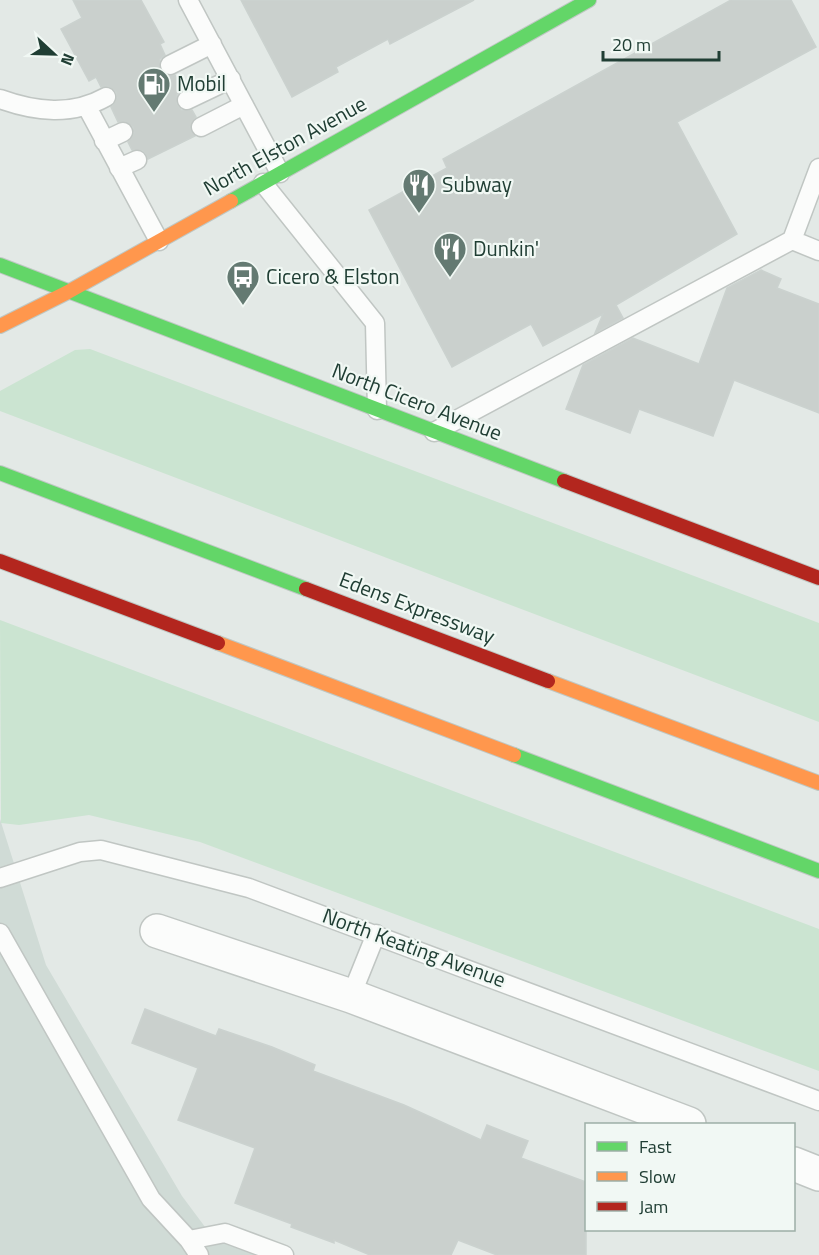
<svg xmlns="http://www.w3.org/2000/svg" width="819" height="1255" font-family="'Titillium Web',sans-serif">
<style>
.built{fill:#d0dbd6}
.green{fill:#cbe4d1}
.building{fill:#cad0cd;stroke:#cbd2cf;stroke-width:1.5}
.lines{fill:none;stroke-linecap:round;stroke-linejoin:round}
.lane-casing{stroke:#c0c6c3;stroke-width:21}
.street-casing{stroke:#c0c6c3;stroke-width:36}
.fast-casing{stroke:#bfc7c3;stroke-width:16}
.slow-casing{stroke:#bfc7c3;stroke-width:16}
.jam-casing{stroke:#bfc7c3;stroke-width:16}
.lane{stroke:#fbfcfb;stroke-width:18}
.street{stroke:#fbfcfb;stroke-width:33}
.fast{stroke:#63d668;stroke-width:14}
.slow{stroke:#ff974d;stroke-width:14}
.jam{stroke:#b3261e;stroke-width:14}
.labels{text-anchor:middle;stroke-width:4.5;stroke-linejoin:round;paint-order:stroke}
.poi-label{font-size:21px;fill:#203e34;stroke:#f1f8f4;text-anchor:start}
.street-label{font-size:21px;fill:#203e34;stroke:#f1f8f4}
</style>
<rect width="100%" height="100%" fill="#e3e9e6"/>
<path class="built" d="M0,819l46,146 136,231 32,43 43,16h-257z"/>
<path class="green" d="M90,349l729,274v99l-819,-311v-20l75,-41z
M0,620l819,309v142l-619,-229 -111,-27 -70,10 -18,-2z"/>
<path class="building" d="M73,0h68l23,42 -4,2 5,11 -5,4v10l4,6h11l7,15 -5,4v10l4,6h11l4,7 -6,10 5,9 -47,23 -5,-8 -11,-1 -4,-8 6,-9 -1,-6 -9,-6 -6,1 -7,-15 6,-9 -1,-6 -9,-6 -6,1 -5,-10 -7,4 -28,-52 21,-11z
M241,0h233l-84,44 -2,-5 -52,28 2,5 -46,25z
M731,0h60l25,47 -139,75 60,112 -121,71 7,13 -28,15 8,-19 -60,32 -12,-22 -79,43 -83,-157 78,-42 -4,-9z
M761,270l20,9 -4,9 42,16v109l-85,-33 -21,56 -74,-27 -9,24 -64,-24 17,-44 50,-27 66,26 28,-76z
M145,1009l71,27 3,-7 53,18 43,18 -2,6 91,34 77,35 6,-15 41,16 -7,17 65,24v73h-89l-39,-15 -7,15h-81l-36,-15v3l-43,-16 1,-3 -57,-21 20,-55 -77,-28 20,-52 -66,-25z"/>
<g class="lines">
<defs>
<path id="lane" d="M188,0l92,173
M170,65l42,-21
M0,99c36,13 72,17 106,-2
M187,100l44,-21
M87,107l72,134
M201,127l43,-22
M104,141l19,-9
M119,168l18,-8
M263,183l112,140 2,87
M792,240l27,11
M434,432l358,-192 27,-72
M0,878l80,-26 21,-2 148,38 570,213
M0,933l151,266 38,41 10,15
M351,996l25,-62
M189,1240l36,-7 59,22"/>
<path id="street" d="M157,931l194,65 338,128
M794,1164l25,10"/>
<path id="fast" d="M231,201l358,-201
M0,265l564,216
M0,473l306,116
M514,755l305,116"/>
<path id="slow" d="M0,326l68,-34 163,-91
M218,643l296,112
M548,681l271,102"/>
<path id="jam" d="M564,481l255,97
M0,561l218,82
M306,589l242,92"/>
</defs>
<use href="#lane" class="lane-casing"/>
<use href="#street" class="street-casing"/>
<use href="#fast" class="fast-casing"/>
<use href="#slow" class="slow-casing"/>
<use href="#jam" class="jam-casing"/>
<use href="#lane" class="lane"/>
<use href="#street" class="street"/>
<use href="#fast" class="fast"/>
<use href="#slow" class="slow"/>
<use href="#jam" class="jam"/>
</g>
<defs>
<symbol id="fuel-pin" viewBox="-11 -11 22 30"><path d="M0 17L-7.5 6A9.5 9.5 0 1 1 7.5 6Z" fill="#647a72" stroke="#f1f8f4"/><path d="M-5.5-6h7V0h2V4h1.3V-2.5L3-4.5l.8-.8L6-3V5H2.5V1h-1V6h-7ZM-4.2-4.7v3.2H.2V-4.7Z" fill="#fff"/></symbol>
<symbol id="restaurant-pin" viewBox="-11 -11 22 30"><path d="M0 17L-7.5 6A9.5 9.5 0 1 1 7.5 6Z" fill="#647a72" stroke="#f1f8f4"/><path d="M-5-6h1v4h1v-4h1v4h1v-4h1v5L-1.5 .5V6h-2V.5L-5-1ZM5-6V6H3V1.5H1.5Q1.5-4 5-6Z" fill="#fff"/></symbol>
<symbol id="bus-pin" viewBox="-11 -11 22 30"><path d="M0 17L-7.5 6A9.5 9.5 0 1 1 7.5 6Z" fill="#647a72" stroke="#f1f8f4"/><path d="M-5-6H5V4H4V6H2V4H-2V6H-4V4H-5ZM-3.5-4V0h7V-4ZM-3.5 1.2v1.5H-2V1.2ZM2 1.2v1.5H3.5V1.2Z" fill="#fff"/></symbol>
</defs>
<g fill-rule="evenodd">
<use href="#fuel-pin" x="135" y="65" width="38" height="52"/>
<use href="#restaurant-pin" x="400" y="166" width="38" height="52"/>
<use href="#restaurant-pin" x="431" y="230" width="38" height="52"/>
<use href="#bus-pin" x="224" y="258" width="38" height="52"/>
</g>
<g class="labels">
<g class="poi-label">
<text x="177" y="91">Mobil</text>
<text x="442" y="192">Subway</text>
<text x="473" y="256">Dunkin'</text>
<text x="266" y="284">Cicero &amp; Elston</text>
</g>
<g class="street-label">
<text transform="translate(285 146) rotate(-29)" y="7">North Elston Avenue</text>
<text transform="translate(417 402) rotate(21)" y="7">North Cicero Avenue</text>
<text transform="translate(417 608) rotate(21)" y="7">Edens Expressway</text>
<text transform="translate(414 948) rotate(20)" y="7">North Keating Avenue</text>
</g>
</g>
<rect x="585" y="1123" width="210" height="108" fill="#f1f8f4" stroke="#9daea7" stroke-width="1.5"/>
<rect x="597" y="1142" width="30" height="9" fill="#63d668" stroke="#9daea7" stroke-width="1.5"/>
<text x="639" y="1153" font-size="18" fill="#203e34">Fast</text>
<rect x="597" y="1172" width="30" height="9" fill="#ff974d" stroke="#9daea7" stroke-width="1.5"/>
<text x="639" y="1183" font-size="18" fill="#203e34">Slow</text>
<rect x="597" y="1202" width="30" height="9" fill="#b3261e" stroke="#9daea7" stroke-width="1.5"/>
<text x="639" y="1213" font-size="18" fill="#203e34">Jam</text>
<g transform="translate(54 54) rotate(112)" stroke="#f1f8f4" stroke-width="4.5" paint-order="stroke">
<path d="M0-4.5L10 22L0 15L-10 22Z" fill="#203e34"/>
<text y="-9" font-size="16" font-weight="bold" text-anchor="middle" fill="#203e34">N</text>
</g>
<path d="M603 51v9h116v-9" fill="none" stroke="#203e34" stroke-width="3"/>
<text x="612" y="51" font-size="18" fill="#203e34" stroke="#f1f8f4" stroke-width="4.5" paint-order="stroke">20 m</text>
</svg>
